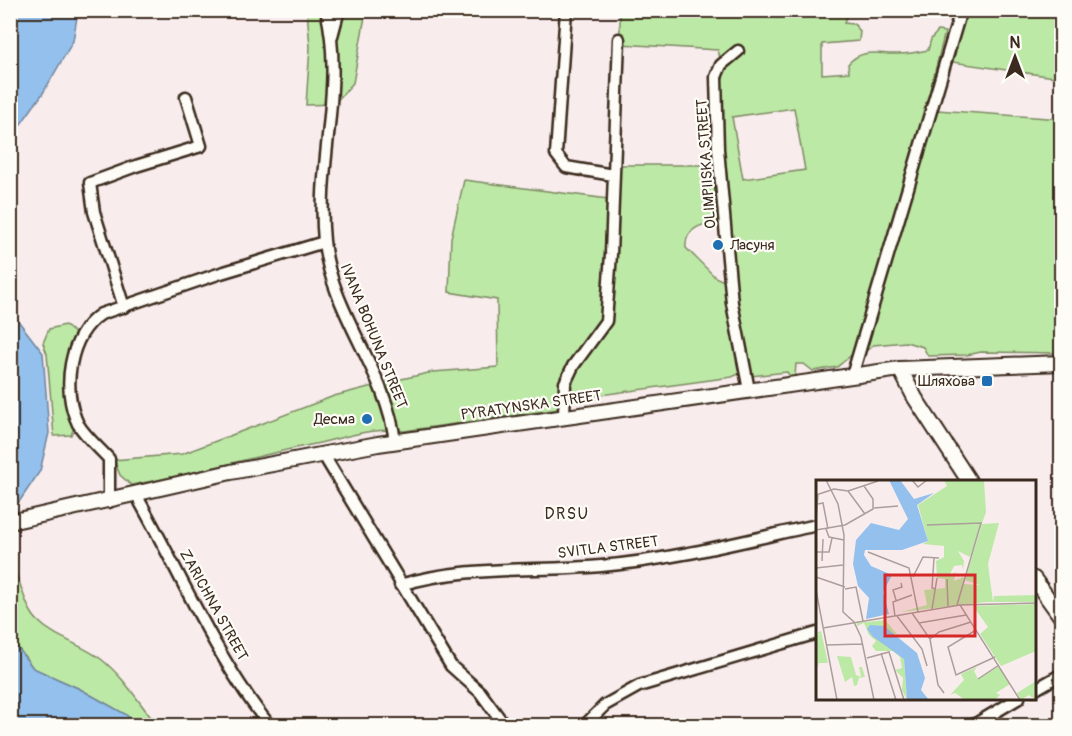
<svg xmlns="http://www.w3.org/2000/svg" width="1072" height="736" font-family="Pangolin,sans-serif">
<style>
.green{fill:#bde9a6;stroke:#7c8a62;stroke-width:1.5;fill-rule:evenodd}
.water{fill:#93c0ed;stroke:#70849a;stroke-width:1.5}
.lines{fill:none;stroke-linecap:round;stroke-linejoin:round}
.street-casing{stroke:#3b2a1e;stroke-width:15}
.secondary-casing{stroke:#3b2a1e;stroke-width:18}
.street{stroke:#fdfcf7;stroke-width:10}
.secondary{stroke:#fdfcf7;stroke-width:14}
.poi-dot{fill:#1f6fb2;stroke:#fdfcf7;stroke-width:2}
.labels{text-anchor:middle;stroke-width:4.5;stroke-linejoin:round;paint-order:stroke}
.street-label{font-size:15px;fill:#3b2a1e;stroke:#fdfcf7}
.poi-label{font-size:15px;fill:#3b2a1e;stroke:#fdfcf7;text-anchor:end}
.neighbourhood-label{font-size:16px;letter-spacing:1.5px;fill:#3b2a1e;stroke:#fdfcf7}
.inset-road{fill:none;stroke:#ac9e9a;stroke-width:1.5}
.view{fill:#d62828;fill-opacity:0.15;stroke:#d62828;stroke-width:3}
.inset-edge{fill:none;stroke:#3b2a1e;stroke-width:3}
</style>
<rect width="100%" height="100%" fill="#f8eced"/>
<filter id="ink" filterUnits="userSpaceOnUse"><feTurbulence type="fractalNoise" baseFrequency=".0167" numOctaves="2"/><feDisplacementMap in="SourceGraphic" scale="12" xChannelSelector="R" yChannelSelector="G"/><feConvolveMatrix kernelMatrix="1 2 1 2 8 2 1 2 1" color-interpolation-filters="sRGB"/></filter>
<g filter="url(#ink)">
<path class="green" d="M765,10l11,8 11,-1 3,-6h64l-7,4 -3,8 10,1 6,7 -1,10 -37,3v30l27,-2 -1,-8c15,-17 31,-9 50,-10 11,0 20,-2 30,-4l3,-11 7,-8 7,1 -27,106 10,2 9,-30 124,9v234l-80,-1 -14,3 -39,1 -5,-9 -17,-5 -33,3 -8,7 -11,1 -17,14 -24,4 -9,-7h-8l-1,12 -4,2 -4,-6 -36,4 -11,-40 -21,-187 3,-83 -4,-16 -98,-6v-33zM794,108l11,62 -62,9 -11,-62z
M307,11h59l-13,72 -19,21 -28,1 4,-58z
M967,11h94v67l-109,-16z
M616,165h99l7,59c-17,-3 -38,4 -36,24l29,29 13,6 13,90 -9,4 -161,22 -2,-9 3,-10 36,-55z
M464,180l144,19 -5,115 -19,26 -23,39 -2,30 -155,22c-31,-5 -63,8 -94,14 -60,12 -118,30 -179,40l-11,-10 -6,-15 68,-6 152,-58 54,-14 45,-10 65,-5 -1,-67 -48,-8 2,-54z
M65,325l12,10 -9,65 6,28 -3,7 -17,1 -7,-82 -4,-11 6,-14z
M10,562c12,18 13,44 28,59 17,17 43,23 63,38 23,18 38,44 56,66h-19l-13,-11 -45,-25 -47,-21 -22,-30z"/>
<path class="water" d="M11,10l67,1 -5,30 -30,52 -32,45z
M10,304l9,18 24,31 6,80 -9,38 -21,31 -8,2z
M10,638l23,30 47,21 45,25 13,11h-127z"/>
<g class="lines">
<defs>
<path id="street" d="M326,10c19,76 -10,154 -2,231 7,72 63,130 71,201
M566,10l-10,144 10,13 47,8
M332,36l7,-26
M738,51l-17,14 -5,12 2,72 14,154 17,87
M124,307l-30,-95 -4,-29 46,-17 65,-20 -15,-49
M852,376l109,-366
M564,417l1,-34 8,-17 33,-45 5,-67 8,-215
M323,454l128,212 29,26 25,34
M138,494l2,8c40,71 79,162 130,224
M109,502v-43c-10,-11 -24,-23 -31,-35 -17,-35 -9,-89 23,-110l120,-41 103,-31
M400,585c64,-20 135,-13 201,-19 71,-6 146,-26 216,-41
M1034,690l28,-16
M584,726l21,-21 34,-19 178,-53
M972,726l47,-28"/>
<path id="secondary" d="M900,369l15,29 54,83
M10,522l221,-50 147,-28 522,-75 162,-6
M1034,579l28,39"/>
</defs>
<use href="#street" class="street-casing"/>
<use href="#secondary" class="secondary-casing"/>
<use href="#street" class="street"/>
<use href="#secondary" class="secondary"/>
</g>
</g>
<g class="poi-dot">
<circle cx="718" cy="245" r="6"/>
<rect x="981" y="375" width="12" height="12" rx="3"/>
<circle cx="367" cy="419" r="6"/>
</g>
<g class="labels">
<g class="street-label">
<text transform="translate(706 164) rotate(-94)" y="5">OLIMPIISKA STREET</text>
<text transform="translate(374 336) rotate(68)" y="5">IVANA BOHUNA STREET</text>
<text transform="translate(531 405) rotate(-8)" y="5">PYRATYNSKA STREET</text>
<text transform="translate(608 547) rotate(-7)" y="5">SVITLA STREET</text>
<text transform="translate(214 605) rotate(61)" y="5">ZARICHNA STREET</text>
</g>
<g class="poi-label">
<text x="730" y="250" text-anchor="start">Ласуня</text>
<text x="975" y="386">Шляхова</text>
<text x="355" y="424">Десма</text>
</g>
<g class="neighbourhood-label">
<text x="567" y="519">DRSU</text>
</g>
</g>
<g transform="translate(816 480)">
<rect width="220" height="220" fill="#f8eced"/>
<path d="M128,0h40l2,32 -16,45 -12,-6 6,10 -1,9 -1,-5 -8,1 -5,10 7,-4 -2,9 10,-4 -1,7 17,1 -15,-5 17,-56 17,-1 -11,41 5,38 1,-6 42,-1v7h-49l-86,10 26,-7 -3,-15 21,-2v-9l-8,-1 -1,-17 8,-4v-11l-21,-2 5,-3 -10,-36 29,-19zM220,124v47l-35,15 -21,-32 8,-7 -15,-21zM69,140l17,20 -6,-6h-26l31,20 3,5 3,41 -5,-10 1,-12 -8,-8 7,-2 -2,-11 -7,-6h-17l-4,-5 4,-5 -7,-6 -5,-12 -7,3v-3zM5,151l7,32h-9l-3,8v-37l5,1 -5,-2zM21,176l14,1 5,18 5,2 -2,-10h3l3,10 -6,1 -2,7 -3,1 -2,-9 -7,5zM183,186l11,18 -14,9 4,2 -4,4 -31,1 -10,-7 -5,2 14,-15 -3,-6 16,-7 -3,4 4,8zM220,201v19l-7,-5 -8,5 -4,-7z" fill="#bde9a6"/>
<path d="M73,0h11l14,19 20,-6 -17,12 11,36 -26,9h-37l-1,5 7,11 21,9 -9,17 6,22 -23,5 3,-21 -11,-12 -5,-22 3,-24 15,-17 28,7 9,-11zM54,145l14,1 33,27 8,25 -4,12 8,10h-22l-3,-41 -32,-23 -5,-7z" fill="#93c0ed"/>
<path class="inset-road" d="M10,0l12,24 6,31 -1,77 11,10 7,15 13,63M96,0l6,7 9,-7M32,11l17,23M0,15l18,-6 14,2 30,-10M2,24l5,-1 5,26M58,28l24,-2M0,39l2,-25M111,45l54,-2 -24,82M10,49l3,8 15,3M0,50l29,-5 28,-16v-10l-9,-13M0,72h13l3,-14M52,72l41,16 9,44M118,78l-2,30 4,1M6,81l1,-22M0,88l27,-3M0,97l29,10M97,97l10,-20 16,1M131,99l1,27M29,109l11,-2 7,34M0,110l21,110M80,120l-3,-10 9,-3 -1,-4M116,129l5,-31M96,133l18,26 8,46 6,8M79,136l-2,-14 19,-7M81,136l25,33 5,17M103,143l47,-8M7,148l137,-23M160,150l-28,17 8,28 39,-18M114,159l9,-7 32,-10M10,165l36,-1M65,173l15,47M51,178l22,-6 15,48M162,199l21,-14M204,220l-60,-95 77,-2"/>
<path class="view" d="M69,95h90v61h-90z"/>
<rect width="220" height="220" class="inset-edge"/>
</g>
<rect width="1072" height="736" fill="none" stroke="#fdfcf7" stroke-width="36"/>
<rect x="18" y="18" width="1036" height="700" fill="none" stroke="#3b2a1e" stroke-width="2" filter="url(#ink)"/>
<g transform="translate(1015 57)" stroke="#fdfcf7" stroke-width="4.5" paint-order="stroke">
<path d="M0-4.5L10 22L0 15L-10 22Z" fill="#3b2a1e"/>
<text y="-9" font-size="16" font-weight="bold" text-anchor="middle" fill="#3b2a1e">N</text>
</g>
</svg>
